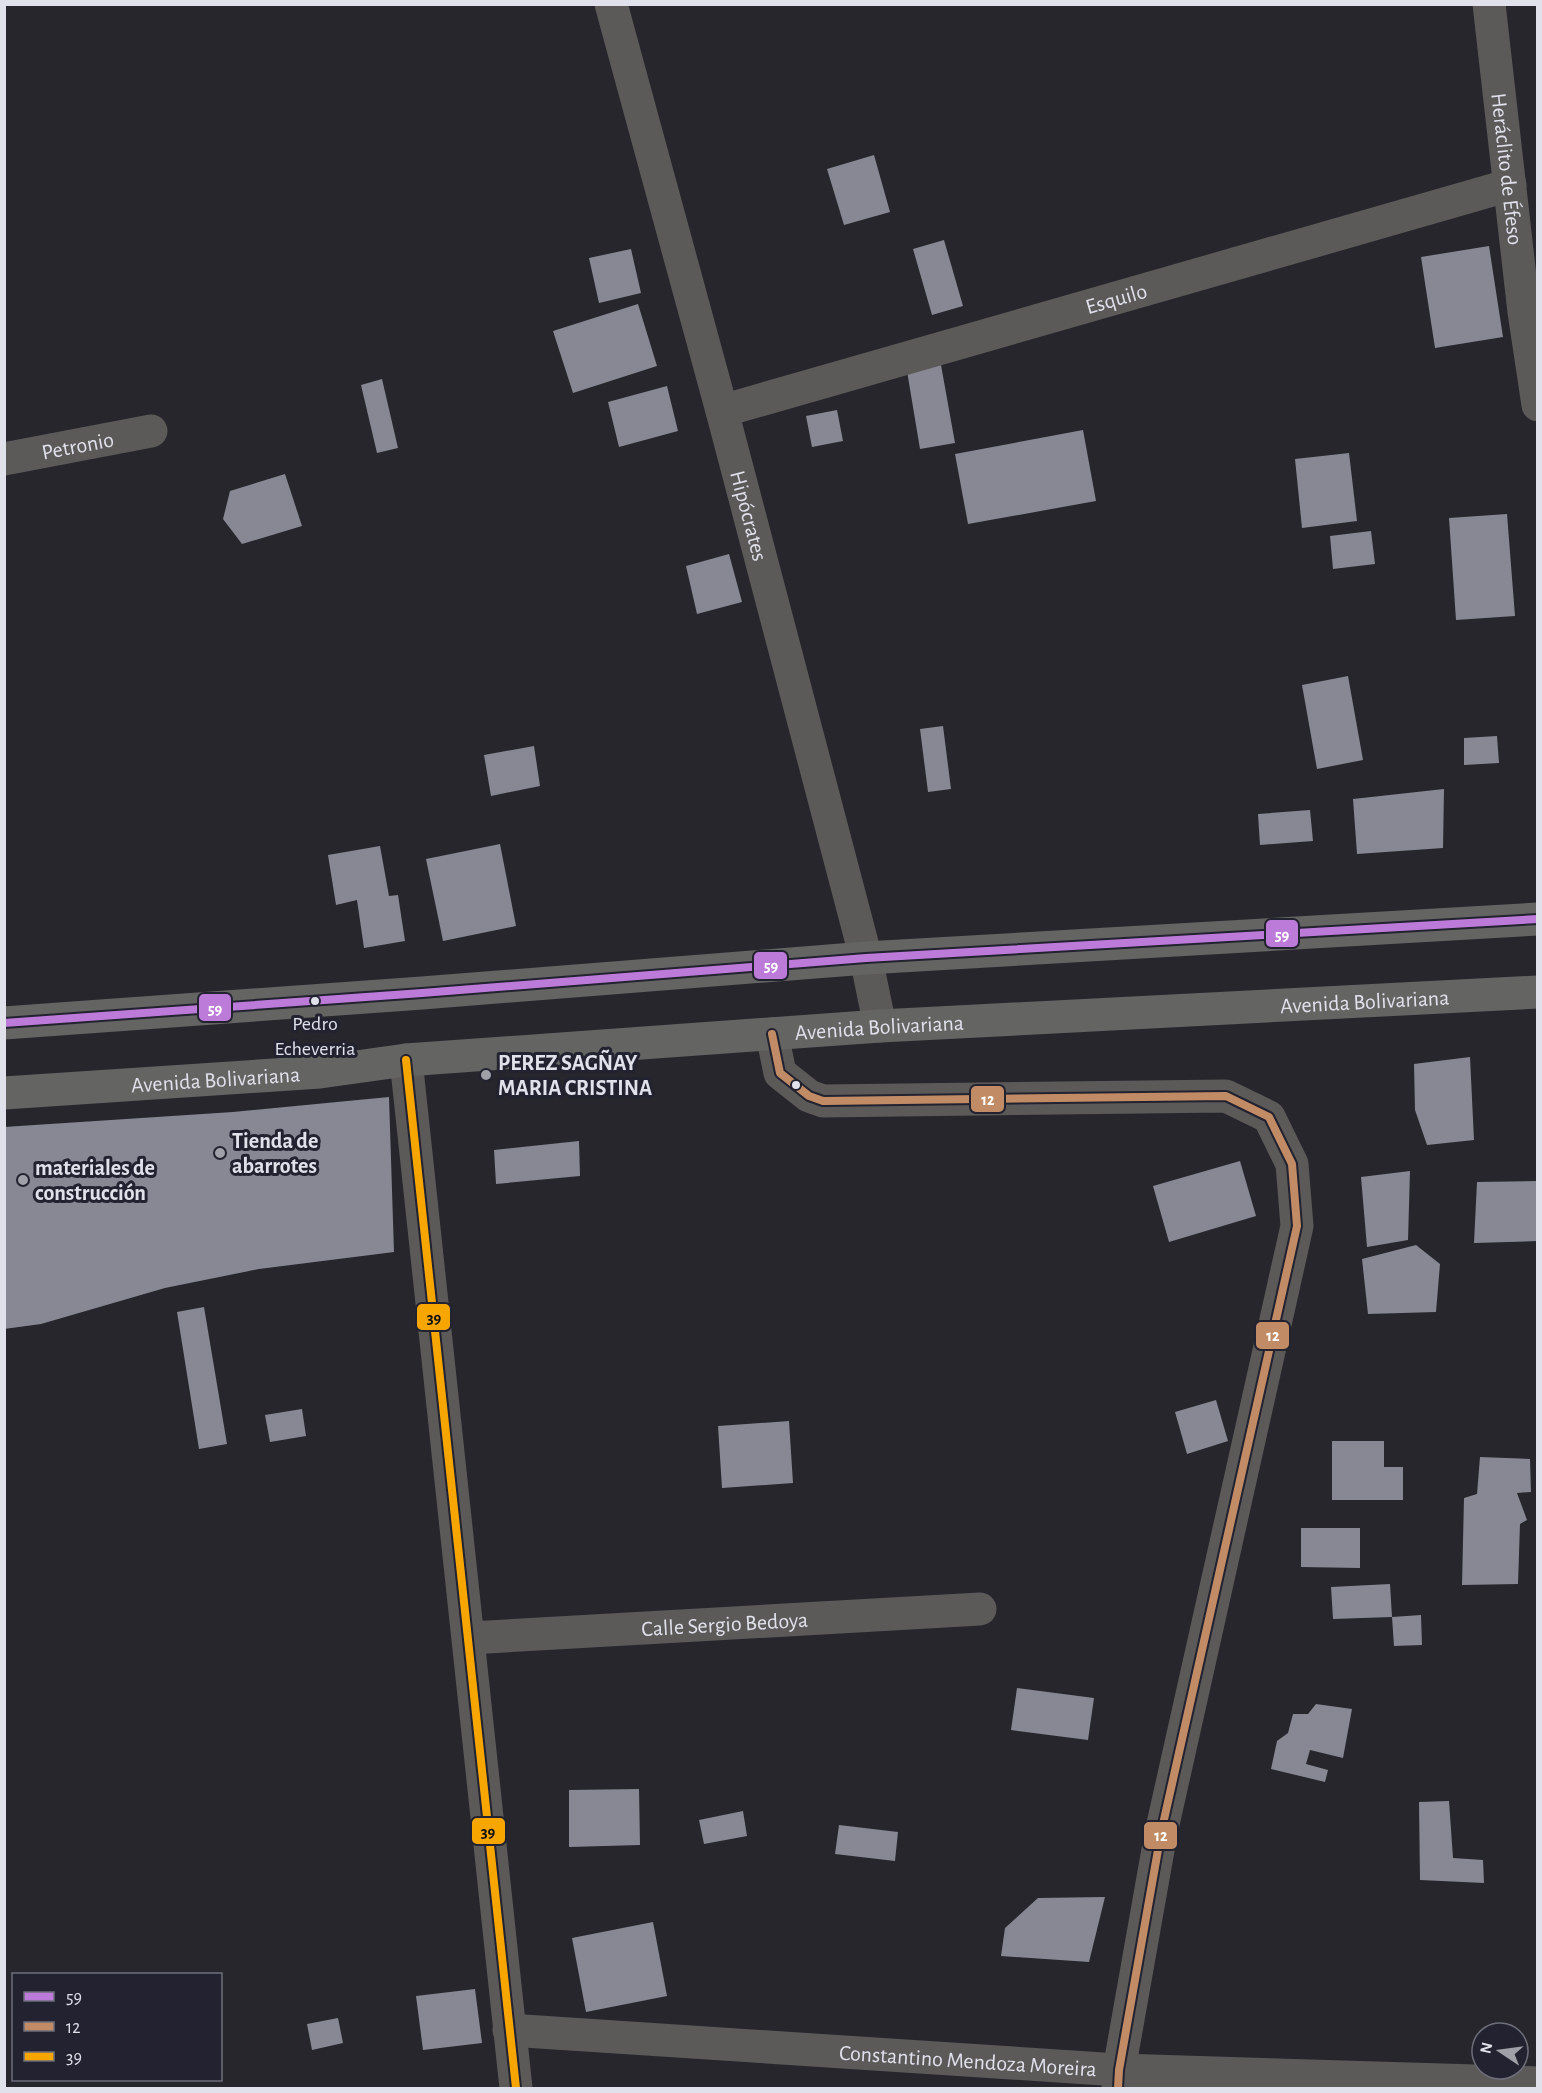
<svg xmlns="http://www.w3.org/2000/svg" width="1542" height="2093" font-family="'Alegreya Sans',sans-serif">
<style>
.building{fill:#888894}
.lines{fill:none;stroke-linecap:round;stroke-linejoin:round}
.minor{stroke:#5b5a59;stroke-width:33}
.trunk{stroke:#646462;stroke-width:33}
.bus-1-casing{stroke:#222230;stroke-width:12}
.bus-2-casing{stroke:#222230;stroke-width:12}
.bus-3-casing{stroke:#222230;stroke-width:12}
.bus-1{stroke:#bd7bd9;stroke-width:8}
.bus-2{stroke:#c18c65;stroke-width:8}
.bus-3{stroke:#f7a600;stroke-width:8}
.bus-dot{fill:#e0e1eb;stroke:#222230;stroke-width:2}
.poi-dot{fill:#9fa0a8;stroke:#222230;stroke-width:2}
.labels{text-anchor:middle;stroke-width:6;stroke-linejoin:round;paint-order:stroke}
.bus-label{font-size:20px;fill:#e0e1eb;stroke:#222230}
.street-label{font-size:22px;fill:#e0e1eb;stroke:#222230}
.poi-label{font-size:22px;font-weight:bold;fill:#e0e1eb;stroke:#222230;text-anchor:start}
.line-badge{stroke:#222230;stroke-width:2}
.badge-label{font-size:16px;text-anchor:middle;font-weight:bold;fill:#fff}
.pale-badge-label{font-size:16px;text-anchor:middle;font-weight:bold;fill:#111}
</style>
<rect width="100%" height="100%" fill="#26262c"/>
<path class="building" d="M874,155l16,57 -46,13 -17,-56z
M944,240l19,66 -31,9 -19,-66z
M1489,246l14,91 -68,11 -14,-91z
M631,249l10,44 -42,10 -10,-45z
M638,304l19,62 -84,27 -20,-62z
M941,365l14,78 -35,6 -13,-78z
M382,379l16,69 -21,5 -16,-68z
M667,386l11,45 -59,16 -11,-45z
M837,410l6,31 -31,6 -6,-31z
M1083,430l13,71 -128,23 -13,-70z
M1349,453l8,68 -55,7 -7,-69z
M285,474l17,52 -60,18 -19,-25 7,-28z
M1507,514l8,102 -59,4 -7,-102z
M1371,531l4,33 -42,5 -3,-33z
M729,554l13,48 -45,12 -11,-48z
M1348,676l15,84 -46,9 -15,-84z
M943,726l8,63 -23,3 -8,-63z
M1497,736l2,27 -35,2v-27z
M534,746l6,40 -49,10 -7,-41z
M1444,789l-1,59 -86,6 -4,-55z
M1310,810l3,31 -53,4 -2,-31z
M500,844l16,82 -73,15 -17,-82z
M380,846l9,50 9,-1 7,46 -41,7 -7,-48 -21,5 -8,-50z
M1470,1057l4,83 -47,5 -12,-35 -1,-46z
M389,1097l5,155 -135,17 -94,19 -124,36 -37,5v-202l229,-15z
M579,1141l1,35 -84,8 -2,-34z
M1240,1161l16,55 -87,26 -16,-56z
M1410,1171l-2,69 -41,7 -6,-70z
M1538,1181v60l-64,2 3,-61z
M1416,1245l24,19 -4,48 -68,2 -6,-55z
M204,1307l23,137 -28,5 -22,-137z
M1216,1400l12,41 -41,13 -12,-42z
M302,1409l4,27 -36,6 -5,-27z
M789,1421l4,62 -71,5 -4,-62z
M1332,1441h52v26h19v33h-71z
M1480,1457l50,2 1,33 -14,1 10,27 -7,4 -2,60 -56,1 2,-87 13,-4z
M1301,1528h59v40l-59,-1z
M1390,1584l2,33 -59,2 -2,-32z
M1421,1615l1,30 -28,1 -2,-29z
M1017,1688l77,10 -6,42 -77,-10z
M1316,1704l36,5 -9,49 -33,-8 -4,14 22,6 -3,12 -54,-13 6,-28 11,-8 5,-19h15z
M639,1789l1,56 -71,2v-57z
M1449,1801l4,57 30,2 1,23 -64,-3 -1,-78z
M743,1811l4,25 -43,8 -5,-24z
M839,1825l59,7 -3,29 -60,-7z
M1105,1897l-16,65 -88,-6 4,-28 33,-30z
M653,1922l14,74 -81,16 -14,-74z
M475,1989l7,54 -59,7 -7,-54z
M338,2018l5,25 -31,7 -5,-26z"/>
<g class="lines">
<g class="minor">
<path id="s1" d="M611,4l111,407 144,547 14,68"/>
<path id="s2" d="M1489,4l35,308 14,93"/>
<path id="s3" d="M722,411l788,-226"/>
<path id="s4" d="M4,459l147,-28"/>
<path d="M772,1034l8,39 29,23 14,5 403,-5 43,21 23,47 5,62 -136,607 -42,237 -1,18"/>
<path d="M406,1060l110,1028"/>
<path id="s5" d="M469,1638l511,-29"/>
<path id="s6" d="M509,2030l610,40 419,13"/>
</g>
<g class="trunk">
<path d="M4,1023l418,-30 444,-35 672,-39"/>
<path id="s7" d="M4,1093l316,-21 86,-12 474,-34 658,-34"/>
</g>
<defs>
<path id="bus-1" d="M4,1023l418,-30 444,-35 672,-39"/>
<path id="bus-2" d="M772,1034l8,39 29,23 14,5 403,-5 43,21 23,47 5,62 -136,607 -42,237 -1,18"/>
<path id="bus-3" d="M406,1060l110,1028"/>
</defs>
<use href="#bus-1" class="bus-1-casing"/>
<use href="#bus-2" class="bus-2-casing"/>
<use href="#bus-3" class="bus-3-casing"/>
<use href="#bus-1" class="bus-1"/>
<use href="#bus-2" class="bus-2"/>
<use href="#bus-3" class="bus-3"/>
</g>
<g class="bus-dot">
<circle cx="315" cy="1001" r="5"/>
<circle cx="796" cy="1085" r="5"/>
</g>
<g class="poi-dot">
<circle cx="486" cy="1075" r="6"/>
<circle cx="220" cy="1153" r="6"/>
<circle cx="23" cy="1180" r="6"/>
</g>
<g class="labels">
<g class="bus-label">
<text x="315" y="1030">Pedro<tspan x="315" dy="25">Echeverria</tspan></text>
</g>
<g class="street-label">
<text dy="8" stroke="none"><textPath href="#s2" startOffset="166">Heráclito de Éfeso</textPath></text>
<text dy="8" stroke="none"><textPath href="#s3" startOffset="410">Esquilo</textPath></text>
<text dy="8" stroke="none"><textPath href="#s4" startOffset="75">Petronio</textPath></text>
<text dy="8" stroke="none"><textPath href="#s1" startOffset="530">Hipócrates</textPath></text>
<text dy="8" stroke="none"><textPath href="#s7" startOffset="1364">Avenida Bolivariana</textPath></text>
<text dy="8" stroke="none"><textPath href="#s7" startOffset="878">Avenida Bolivariana</textPath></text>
<text dy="8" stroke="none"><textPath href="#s7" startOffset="212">Avenida Bolivariana</textPath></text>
<text dy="8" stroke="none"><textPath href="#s5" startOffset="256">Calle Sergio Bedoya</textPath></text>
<text dy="8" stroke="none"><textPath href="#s6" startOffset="460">Constantino Mendoza Moreira</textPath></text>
</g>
<g class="poi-label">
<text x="498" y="1070">PEREZ SAGÑAY<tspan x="498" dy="25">MARIA CRISTINA</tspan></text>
<text x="232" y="1148">Tienda de<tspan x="232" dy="25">abarrotes</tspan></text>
<text x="35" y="1175">materiales de<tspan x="35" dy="25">construcción</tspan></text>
</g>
</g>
<g class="line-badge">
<rect x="1265" y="919" width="34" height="29" rx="6" fill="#bd7bd9"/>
<rect x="753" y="951" width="35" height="29" rx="6" fill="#bd7bd9"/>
<rect x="198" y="993" width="34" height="29" rx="6" fill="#bd7bd9"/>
<rect x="970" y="1085" width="35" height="28" rx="6" fill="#c18c65"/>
<rect x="416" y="1303" width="35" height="28" rx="6" fill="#f7a600"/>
<rect x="1255" y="1321" width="35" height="29" rx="6" fill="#c18c65"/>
<rect x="471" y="1817" width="35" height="28" rx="6" fill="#f7a600"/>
<rect x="1143" y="1821" width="35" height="29" rx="6" fill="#c18c65"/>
</g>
<g class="badge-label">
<text x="1282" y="940">59</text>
<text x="771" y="971">59</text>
<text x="215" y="1014">59</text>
<text x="988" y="1105">12</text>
<text x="1273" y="1341">12</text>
<text x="1161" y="1841">12</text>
</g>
<g class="pale-badge-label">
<text x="434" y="1323">39</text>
<text x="488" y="1837">39</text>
</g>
<rect width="1542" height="2093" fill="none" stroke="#e0e1eb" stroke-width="12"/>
<rect x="12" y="1973" width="210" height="108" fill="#222230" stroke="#6e6e7b" stroke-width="1.5"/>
<rect x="24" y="1992" width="30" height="9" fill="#bd7bd9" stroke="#6e6e7b" stroke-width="1.5"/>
<text x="66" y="2003" font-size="18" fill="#e0e1eb">59</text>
<rect x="24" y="2022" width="30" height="9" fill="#c18c65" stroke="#6e6e7b" stroke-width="1.5"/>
<text x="66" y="2033" font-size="18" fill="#e0e1eb">12</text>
<rect x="24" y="2052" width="30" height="9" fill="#f7a600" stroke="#6e6e7b" stroke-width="1.5"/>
<text x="66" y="2063" font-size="18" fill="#e0e1eb">39</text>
<g transform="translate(1500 2051) rotate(283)"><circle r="28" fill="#222230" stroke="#6e6e7b" stroke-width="1.5"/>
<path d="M0-4.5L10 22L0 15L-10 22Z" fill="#9fa0a8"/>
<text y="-9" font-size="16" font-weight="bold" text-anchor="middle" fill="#e0e1eb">N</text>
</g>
</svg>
